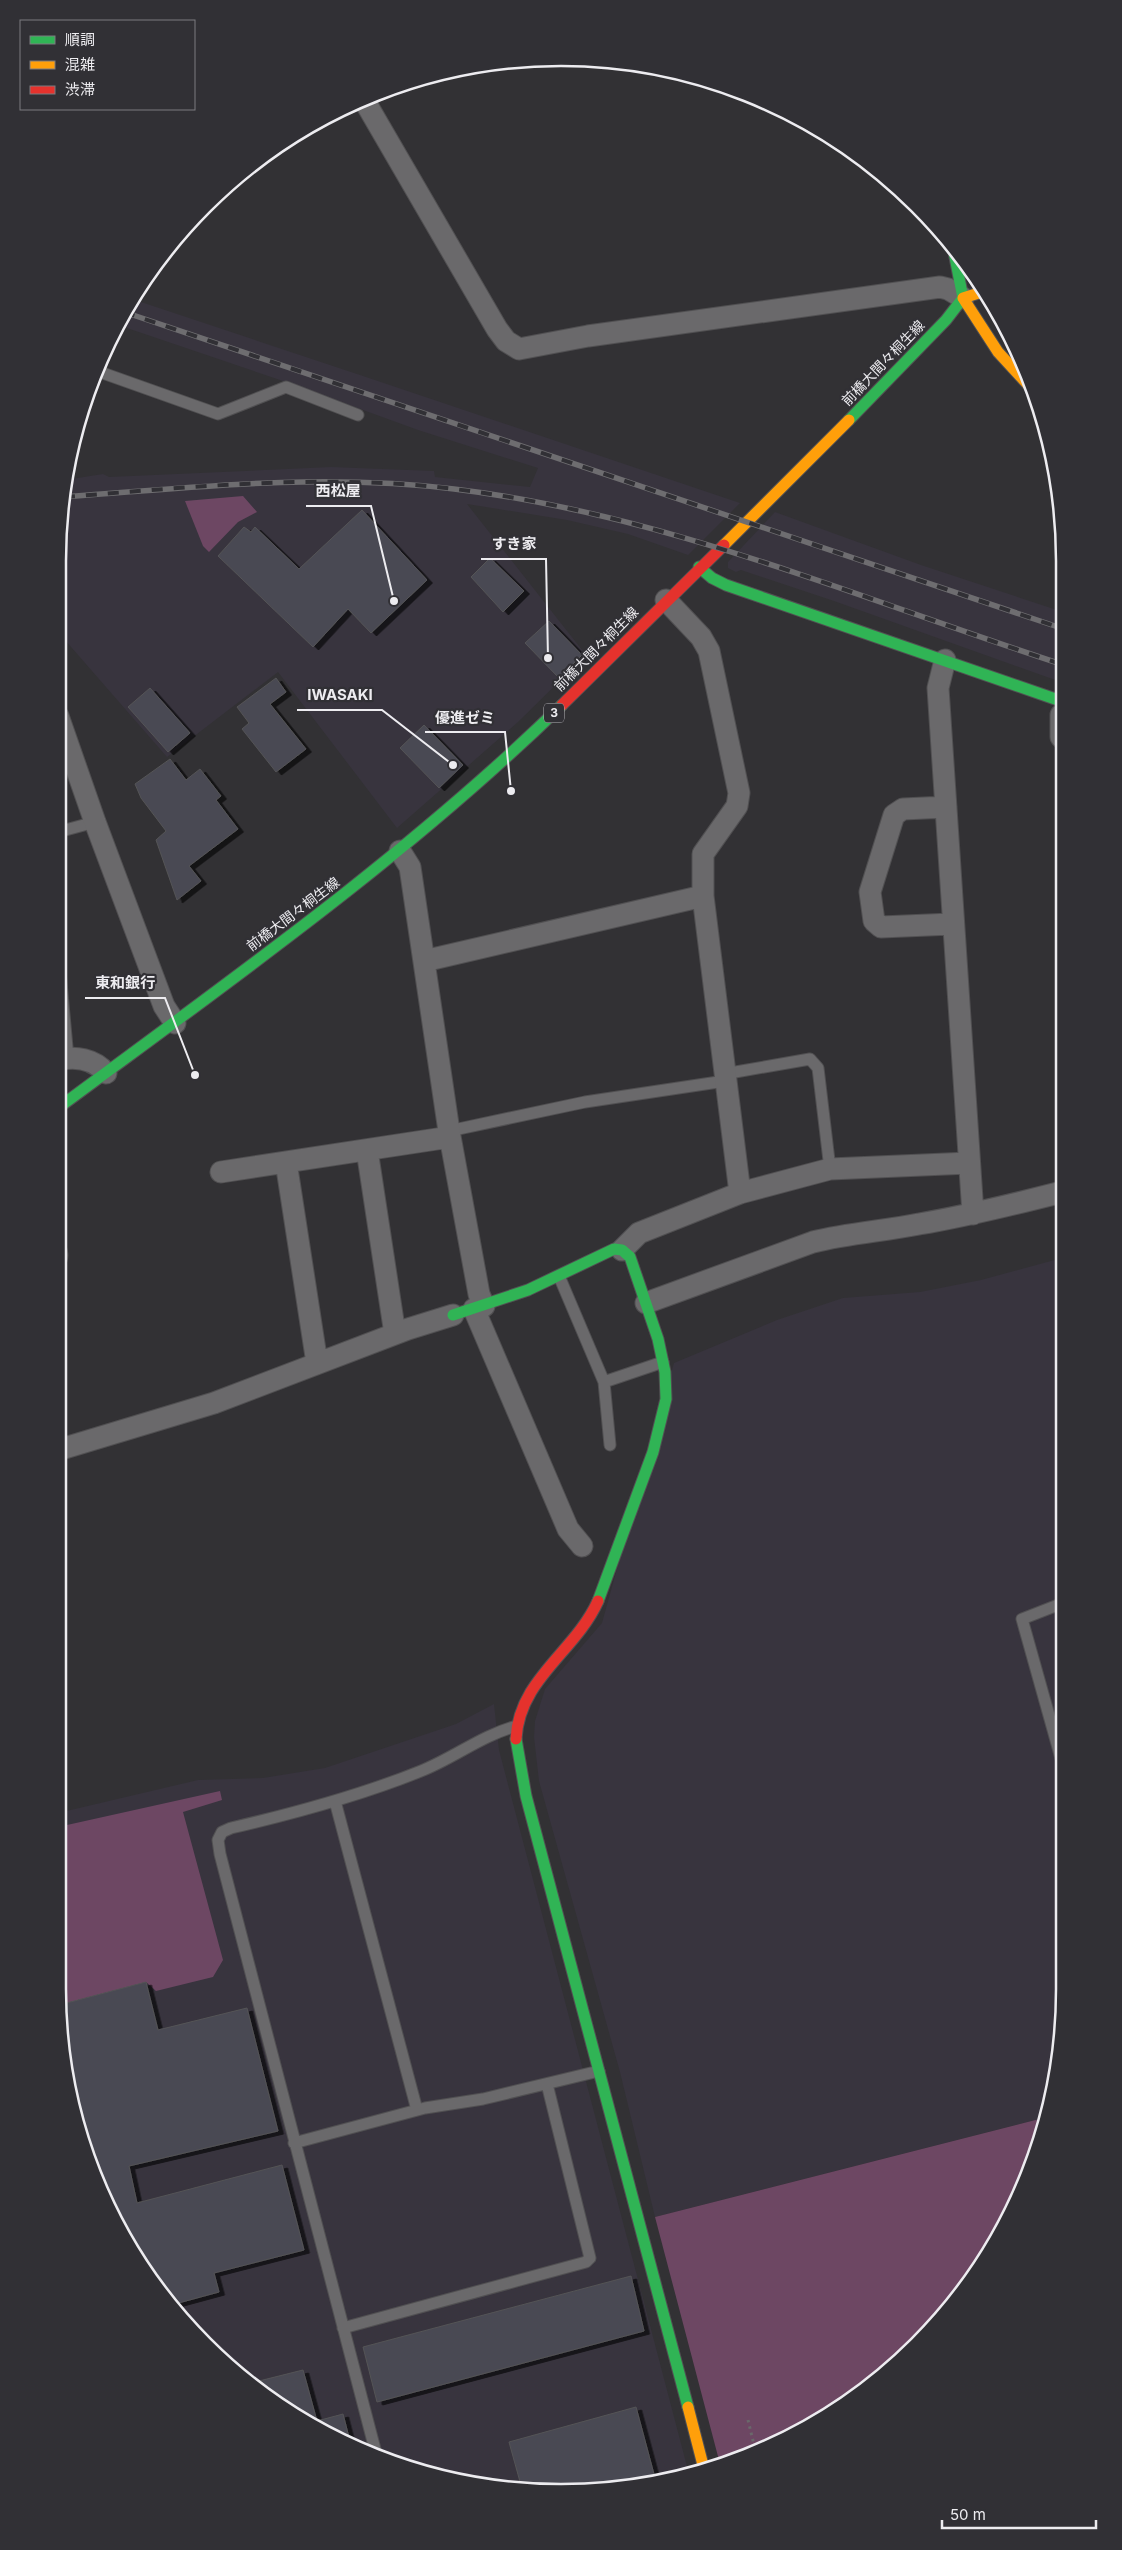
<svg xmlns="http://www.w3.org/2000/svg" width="1122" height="2550" font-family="Inter,'Noto Sans JP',sans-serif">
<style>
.built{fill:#38343e}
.green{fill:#6d4763}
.building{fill:#4a4953;stroke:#545456;filter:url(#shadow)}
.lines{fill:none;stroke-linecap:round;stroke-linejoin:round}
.lane-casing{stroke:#515052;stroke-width:13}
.street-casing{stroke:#515052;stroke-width:23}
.fast-casing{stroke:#515052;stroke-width:13}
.slow-casing{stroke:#515052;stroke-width:13}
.jam-casing{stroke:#515052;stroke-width:13}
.path{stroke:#6a696b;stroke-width:3;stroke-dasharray:2.5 4;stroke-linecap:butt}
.lane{stroke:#6a696b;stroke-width:11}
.street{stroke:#6a696b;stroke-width:21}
.fast{stroke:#30b455;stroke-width:11}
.slow{stroke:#ff9f0a;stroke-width:11}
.jam{stroke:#e5322d;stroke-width:11}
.rail-casing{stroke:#6e6d70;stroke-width:5.5}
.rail{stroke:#313035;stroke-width:4;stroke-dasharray:11;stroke-linecap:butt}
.labels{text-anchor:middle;stroke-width:4.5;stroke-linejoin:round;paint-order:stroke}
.shield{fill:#313035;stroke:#b5b4b8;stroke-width:1}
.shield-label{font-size:12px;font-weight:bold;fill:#edecf0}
.street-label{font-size:14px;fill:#edecf0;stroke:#313035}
.rim{fill:none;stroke:#edecf0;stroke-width:2.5}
.leader{fill:none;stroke:#edecf0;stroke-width:2}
.callout-dot{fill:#edecf0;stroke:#313035;stroke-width:2}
.callout-label{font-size:15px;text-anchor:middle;font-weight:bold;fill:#edecf0;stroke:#313035;stroke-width:4.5;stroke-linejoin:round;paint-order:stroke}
</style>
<defs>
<filter id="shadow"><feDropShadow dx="5.5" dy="3" stdDeviation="0" flood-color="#0009"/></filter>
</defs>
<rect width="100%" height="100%" fill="#323134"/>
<path class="built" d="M132,299l231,77 377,127 -52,52 -60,-21 -61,-14 -100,-16 119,151 -68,67 -121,106 -119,-156 -111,85 -109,-125v-71l7,-81 38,-6 6,3 222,-10 103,4 1,6 95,10 8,-19 -120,-38 -132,-48 -168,-57z
M775,512l146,53 139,46 1,71 -227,-81 -93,-31 -5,2 -8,-4v-6z
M1062,1258l2,731 -9,98 -8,30 -392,100 -35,-145 -81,-291 -5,-44 1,-16 10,-32 57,-66 72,-260 103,-43 66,-22 77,-6 61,-12z
M494,1704l5,46 190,724 -30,9 -98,9 -98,-9 -94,-29 -60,-29 -80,-57 -47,-47 -57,-81 -41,-89 -17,-64 -9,-98v-176l140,-33 65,-2 62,-10 131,-44z"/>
<path class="green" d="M243,496l14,16 -19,10 -29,30 -6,-6 -18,-45z
M220,1791l2,9 -39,12 40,148 -10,17 -57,14 -10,-9 -87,23 -1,-178z
M1047,2117c-43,159 -167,299 -327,347l-65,-247z"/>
<path class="building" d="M362,510l65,70 -56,53 -23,-24 -35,38 -95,-91 26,-29 7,5 4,-5 44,42z
M490,558l34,33 -21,21 -32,-35z
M549,621l33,34 -23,23 -34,-35z
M276,678l10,14 -16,12 36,45 -30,23 -34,-43 7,-6 -12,-16z
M150,688l40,45 -22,19 -40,-45z
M424,725l39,40 -24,23 -39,-40z
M170,759l16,21 14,-11 21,27 -5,4 22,29 -49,37 12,15 -24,19 -21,-60 10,-9 -25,-33 -6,-14z
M146,1982l12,48 89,-22 31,123 -149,35 8,37 145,-38 22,85 -90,23 5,19 -48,13 -46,-65 -41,-89 -17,-64 -8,-82z
M631,2276l13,55 -267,71 -14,-55z
M303,2370l14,51 26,-7 8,31 -42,-20 -58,-42z
M636,2407l19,71 -30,8 -64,6 -39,-3 -13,-47z"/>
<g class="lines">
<defs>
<path id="lane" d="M97,371l121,43 68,-27 72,28
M58,832l37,-10
M58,950l10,108
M724,1074l86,-15 8,9 12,101
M449,1131l136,-29 140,-21
M58,1265c7,-7 3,-16 0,-24
M559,1276l45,106 6,63
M604,1382l59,-20
M1063,1603l-41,16 42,150
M335,1801l82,309
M294,2143l131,-35 58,-9 116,-28
M343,2328l243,-66 4,-4 -43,-174
M377,2457l-157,-603 -2,-14 4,-8 9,-4c65,-15 128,-32 190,-57 33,-13 61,-36 96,-45"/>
<path id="street" d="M364,100l133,229 9,12 13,8 69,-13 352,-49 8,2 15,9
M666,600l35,37 8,14 30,142 -2,13 -34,48v42l37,297
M945,660l-7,28 35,526
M1061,715v22
M58,716l37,106 69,184 11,17
M946,807l-43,2 -9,6 -24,77 4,29 7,6 71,-3
M400,851l10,16 39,264 30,163 5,12
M424,961l279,-65
M58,1060c18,-4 36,-1 48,13
M367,1150l28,184
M286,1162l31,201
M221,1172l229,-35
M622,1250l17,-17 101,-40 90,-24 139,-6
M646,1303l167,-61c35,-9 71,-11 106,-18 48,-8 96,-20 143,-32
M474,1309l94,220 14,17
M58,1450l156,-47 194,-74 45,-14"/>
<path id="fast" d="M849,420l97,-100 17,-22 -10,-51
M699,567l13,11 14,7 335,116
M58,1108c173,-128 349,-252 504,-403
M453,1315l75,-25 86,-41 8,1 8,7 28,82 7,33 1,27 -13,53 -55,149
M516,1739l10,57 162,611"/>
<path id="slow" d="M982,292l-19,6 35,54 34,37
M724,545l125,-125
M688,2407l16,62"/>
<path id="jam" d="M562,705l162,-160
M516,1739c3,-60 59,-87 82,-138"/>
</defs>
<use href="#lane" class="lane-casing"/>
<use href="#street" class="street-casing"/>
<use href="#fast" class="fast-casing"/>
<use href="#slow" class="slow-casing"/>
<use href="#jam" class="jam-casing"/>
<path class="path" d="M748,2420l8,33"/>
<use href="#lane" class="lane"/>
<use href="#street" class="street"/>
<use href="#fast" class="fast"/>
<use href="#slow" class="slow"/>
<use href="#jam" class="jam"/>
<defs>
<path id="rail" d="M124,312l937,316
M64,497c129,-10 260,-24 390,-8 210,25 407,110 607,175"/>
</defs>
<use href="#rail" class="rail-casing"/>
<use href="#rail" class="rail"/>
</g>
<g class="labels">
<rect class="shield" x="544" y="703.5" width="20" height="19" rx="4"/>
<g class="shield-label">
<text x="554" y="717">3</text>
</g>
<g class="street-label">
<text transform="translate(883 363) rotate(-46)" y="5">前橋大間々桐生線</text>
<text transform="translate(596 649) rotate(-45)" y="5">前橋大間々桐生線</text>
<text transform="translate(293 914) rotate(-37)" y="5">前橋大間々桐生線</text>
</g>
</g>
<path d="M0 0H1122V2550H0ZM561 66H561A495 495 0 0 1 1056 561V1989A495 495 0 0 1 561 2484H561A495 495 0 0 1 66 1989V561A495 495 0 0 1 561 66Z" fill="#313035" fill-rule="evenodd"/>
<path class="rim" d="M561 66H561A495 495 0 0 1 1056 561V1989A495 495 0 0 1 561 2484H561A495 495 0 0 1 66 1989V561A495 495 0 0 1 561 66Z"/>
<path class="leader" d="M394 601L371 506H306M548 658L546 559H481M453 765L382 710H297M511 791L505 732H425M195 1075L165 998H85"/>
<g class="callout-dot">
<circle cx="394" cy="601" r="5"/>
<circle cx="548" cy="658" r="5"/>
<circle cx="453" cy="765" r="5"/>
<circle cx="511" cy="791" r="5"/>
<circle cx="195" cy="1075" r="5"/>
</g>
<g class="callout-label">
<text x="338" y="496">西松屋</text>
<text x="514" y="549">すき家</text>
<text x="340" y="700">IWASAKI</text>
<text x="465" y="723">優進ゼミ</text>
<text x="125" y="988">東和銀行</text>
</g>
<rect x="20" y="20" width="175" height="90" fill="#313035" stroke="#7c7b80"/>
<rect x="30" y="36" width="25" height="8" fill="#30b455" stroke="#7c7b80"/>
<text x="65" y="45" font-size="15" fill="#edecf0">順調</text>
<rect x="30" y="61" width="25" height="8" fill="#ff9f0a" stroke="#7c7b80"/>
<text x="65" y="70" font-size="15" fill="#edecf0">混雑</text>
<rect x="30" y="86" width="25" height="8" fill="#e5322d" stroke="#7c7b80"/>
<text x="65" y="95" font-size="15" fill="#edecf0">渋滞</text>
<path d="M942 2520v8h154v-8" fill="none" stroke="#edecf0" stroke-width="2.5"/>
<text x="950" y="2520" font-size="15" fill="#edecf0" stroke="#313035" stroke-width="4" paint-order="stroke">50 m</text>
</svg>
